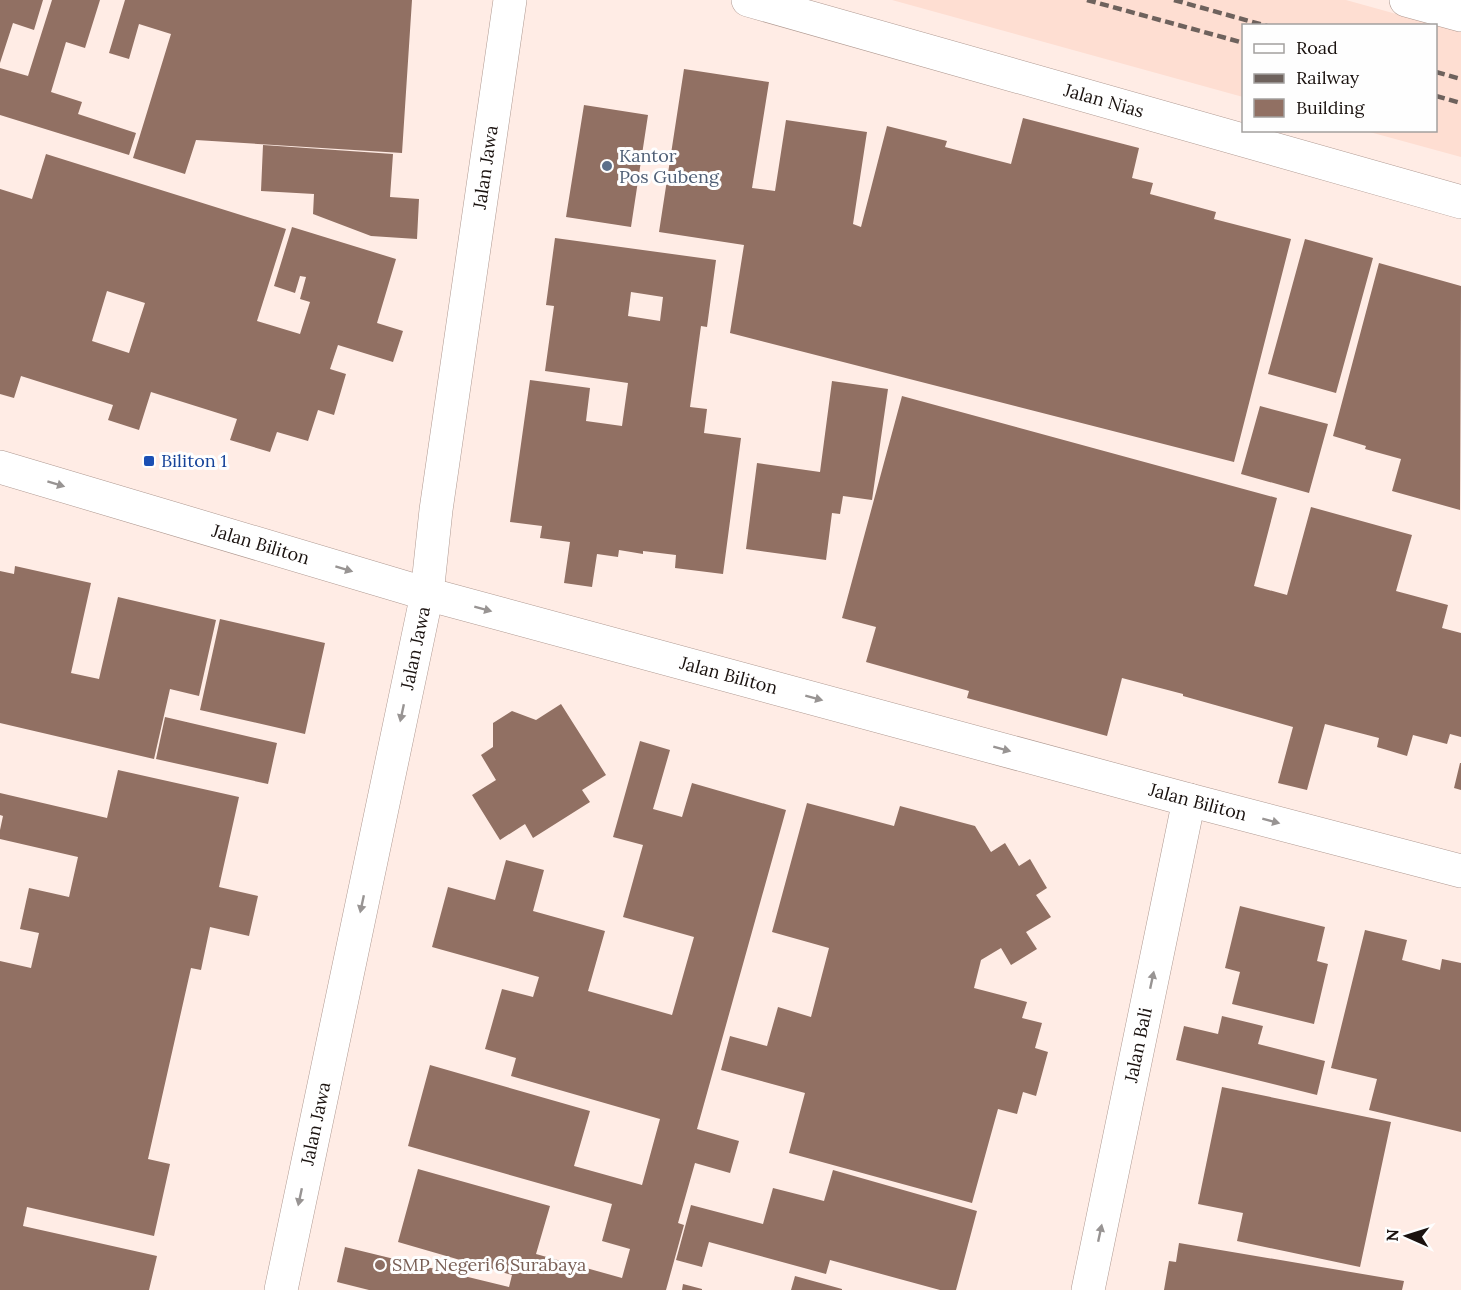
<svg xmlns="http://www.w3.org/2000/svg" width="1461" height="1290" font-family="Lora,serif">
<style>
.built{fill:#feded2}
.building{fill:#917063;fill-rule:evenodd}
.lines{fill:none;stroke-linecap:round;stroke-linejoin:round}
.minor-casing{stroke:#af9991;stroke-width:34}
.highway-casing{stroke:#af9991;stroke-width:34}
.minor{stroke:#fff;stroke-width:33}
.highway{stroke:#fff;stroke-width:33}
.rail{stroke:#6e625d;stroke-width:4.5;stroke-dasharray:9 4.5;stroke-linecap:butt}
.oneway{fill:#989493}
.service-dot{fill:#5c6f8a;stroke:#fefefe;stroke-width:2}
.transit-dot{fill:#1a4fb4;stroke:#fefefe;stroke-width:2}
.education-dot{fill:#8d6e63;stroke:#fefefe;stroke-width:2}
.labels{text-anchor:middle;stroke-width:6;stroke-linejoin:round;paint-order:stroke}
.street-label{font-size:18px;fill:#1a120f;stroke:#fefefe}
.service-label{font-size:18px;fill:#4e5e75;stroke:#fefefe;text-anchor:start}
.transit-label{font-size:18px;fill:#164399;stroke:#fefefe;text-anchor:start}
.education-label{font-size:18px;fill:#785e54;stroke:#fefefe;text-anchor:start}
</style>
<rect width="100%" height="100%" fill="#ffece5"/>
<path class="built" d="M892,0h454l115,32v125l-95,-26 70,-1v-104h-192l-1,71z"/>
<path class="building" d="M0,0h43l-9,30 -21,-7 -13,40z
M52,0h48l-15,48 -19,-6 -15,50 31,10 -4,12 58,19 -7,22 -129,-40v-47l28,8z
M125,0h287l-10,153 -206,-13 -11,34 -52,-16 38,-124 -32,-10 -10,35 -20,-6z
M684,69l85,13 -17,106 23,3 11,-71 81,12 -14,92 8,3 26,-101 60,15 -2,6 66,17 12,-46 116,30 -7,30 21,5 -3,11 66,18 -2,7 77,20 -57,223 -504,-129 14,-88 -85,-13z
M584,105l64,10 -17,112 -65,-10z
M263,145l130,9 -3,43 29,2 -2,40 -46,-3 -58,-22 1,-20 -53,-3z
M46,154l240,75 -29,92 43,13 10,-32 -10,-3 6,-22 -6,-1 -5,17 -21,-7 18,-59 104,32 -19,64 26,8 -10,31 -55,-17 -8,24 16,5 -12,41 -16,-5 -10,31 -31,-9 -7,20 -40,-12 7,-21 -86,-27 -12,38 -31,-10 5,-15 -92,-29 -7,22 -14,-4v-205l32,10zM107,291l38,12 -16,50 -37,-12z
M555,238l161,22 -9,67 -6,-1 -11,81 17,2 -3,24 37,5 -18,136 -48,-6 1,-13 -33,-4v3l-24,-4 -1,7 -21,-3 -5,33 -28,-4 6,-41 -30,-4 2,-12 -32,-4 20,-142 60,8 -4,33 36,5 6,-43 -83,-12 9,-65 -8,-1zM631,292l32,5 -3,24 -32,-5z
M1305,239l68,19 -37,135 -68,-19z
M1379,263l82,23 -1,224 -68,-19 9,-32 -36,-10 1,-3 -33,-10z
M832,381l56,8 -16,111 -29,-4 -3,18 -8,-1 -6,47 -80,-11 11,-86 63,9z
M902,396l375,102 -23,88 33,9 24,-88 101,28 -16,56 52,14 -6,23 19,5v104l-11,-3 -3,10 -34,-9 -6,21 -30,-9 2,-9 -54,-14 -18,66 -29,-7 15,-56 -110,-31v-2l-61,-16 -15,58 -140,-38 2,-7 -103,-29 10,-35 -34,-9z
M1260,406l68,18 -19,69 -68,-19z
M15,566l76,17 -20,90 28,6 19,-82 98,23 -17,76 -29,-7 -16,70 -154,-36v-152l14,3z
M220,619l105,24 -20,91 -105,-24z
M561,704l45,71 -24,15 8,12 -57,36 -8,-14 -25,16 -28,-45 24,-15 -15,-25 12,-8v-24l19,-12 24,9z
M165,717l112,26 -9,41 -112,-25z
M640,741l30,9 -17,59 29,8 10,-34 94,27 -89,319 42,12 -9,32 -35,-10 -17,60 6,2 -18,65h-297l-32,-8 8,-35 164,40 3,-12 -114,-33 20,-73 132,37 -14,48 86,24 8,-29 -28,-8 10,-37 -204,-58 22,-81 160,46 -16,55 68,19 18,-66 -149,-43 5,-18 -31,-9 17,-60 31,8 6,-20 -107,-30 16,-60 47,13 11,-40 38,10 -11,41 72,20 -17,60 84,24 22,-78 -71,-20 20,-72 -30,-8z
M1460,763h1v27l-7,-2z
M118,770l121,27 -20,90 39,9 -9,40 -39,-9 -9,43 -10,-2 -43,191 22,5 -16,72 -127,-29 -4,19 134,30 -8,34h-149v-329l31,7 8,-35 -19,-4 9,-41 40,9 9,-40 -78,-18v-9l3,-14 -3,-1v-22l107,25z
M807,803l87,23 6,-20 75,20 16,26 14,-9 14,23 11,-7 17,29 -11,7 15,22 -25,15 11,17 -26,16 -10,-17 -20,12 -7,28 53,14 -5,16 20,5 -7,25 13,4 -12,44 -13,-4 -6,22 -19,-5 -26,94 -183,-50 16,-60 -84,-23 9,-34 37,10 11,-39 33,10 18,-69 -57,-16z
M1240,906l85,21 -8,34 11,3 -14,60 -82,-20 8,-32 -15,-4z
M1365,930l42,10 -5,20 38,10 2,-11 19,4v169l-92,-22 8,-31 -46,-11z
M1222,1016l41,10 -5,18 67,17 -8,34 -141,-35 8,-34 34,8z
M1222,1087l169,35 -31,145 -123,-26 6,-28 -45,-9z
M833,1170l144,41 -21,79h-16l-110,-30 -4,14 -117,-32 -7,25 -26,-7 15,-55 72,19 10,-36 51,13z
M1179,1243l225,38 -2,9h-238l5,-29 7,1z
M795,1276l47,13v1h-51z
M683,1284l19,5v1h-20z"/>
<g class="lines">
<defs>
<g id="minor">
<path id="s1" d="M748,0l713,202"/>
<path d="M1406,0l55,15"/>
<path id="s2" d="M281,1290l146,-696 9,-84 74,-510"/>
<path id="s3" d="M1088,1290l101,-490"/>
</g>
<g id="highway">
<path id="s4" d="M0,467l427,127 762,206 272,71"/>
</g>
</defs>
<use href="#minor" class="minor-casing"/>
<use href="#highway" class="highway-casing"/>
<use href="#minor" class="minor"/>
<use href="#highway" class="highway"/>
<path class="rail" d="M1087,0l157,43
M1174,0l93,26
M1436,72l25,7
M1436,96l25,7"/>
</g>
<defs><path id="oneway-solid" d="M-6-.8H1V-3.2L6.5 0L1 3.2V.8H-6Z" transform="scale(1.5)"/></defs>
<g class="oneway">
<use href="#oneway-solid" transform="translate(56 484) rotate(17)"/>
<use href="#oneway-solid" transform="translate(344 569) rotate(17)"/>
<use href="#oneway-solid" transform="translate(483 609) rotate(15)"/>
<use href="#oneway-solid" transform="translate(814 698) rotate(15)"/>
<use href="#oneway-solid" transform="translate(402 713) rotate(102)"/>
<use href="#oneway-solid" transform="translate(1002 749) rotate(15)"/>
<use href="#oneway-solid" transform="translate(1271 821) rotate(15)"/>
<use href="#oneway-solid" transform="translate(362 904) rotate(102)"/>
<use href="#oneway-solid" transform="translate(1152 980) rotate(-78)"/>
<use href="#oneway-solid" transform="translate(300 1197) rotate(102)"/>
<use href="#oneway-solid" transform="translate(1100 1233) rotate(-78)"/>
</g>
<circle class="service-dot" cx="607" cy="166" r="6"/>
<rect class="transit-dot" x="143" y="455" width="12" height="12" rx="3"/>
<circle class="education-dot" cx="380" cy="1265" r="6"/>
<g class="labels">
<g class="street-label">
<text dy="6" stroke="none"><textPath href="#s1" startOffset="370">Jalan Nias</textPath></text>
<text dy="6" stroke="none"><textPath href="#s2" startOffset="1142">Jalan Jawa</textPath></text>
<text dy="6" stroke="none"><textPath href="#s4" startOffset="272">Jalan Biliton</textPath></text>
<text dy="6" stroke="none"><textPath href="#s2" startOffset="656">Jalan Jawa</textPath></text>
<text dy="6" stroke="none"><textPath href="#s4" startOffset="758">Jalan Biliton</textPath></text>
<text dy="6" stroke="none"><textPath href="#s4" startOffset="1244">Jalan Biliton</textPath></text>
<text dy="6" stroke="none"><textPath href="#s3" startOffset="250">Jalan Bali</textPath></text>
<text dy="6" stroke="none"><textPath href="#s2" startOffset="170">Jalan Jawa</textPath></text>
</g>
<g class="service-label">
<text x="619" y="162">Kantor<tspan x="619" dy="21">Pos Gubeng</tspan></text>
</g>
<g class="transit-label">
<text x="161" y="467">Biliton 1</text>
</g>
<g class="education-label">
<text x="392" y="1271">SMP Negeri 6 Surabaya</text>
</g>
</g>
<rect x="1242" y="24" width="195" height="108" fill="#fefefe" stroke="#a3a09e" stroke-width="1.5"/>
<rect x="1254" y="44" width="30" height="9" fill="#ffffff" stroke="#a3a09e" stroke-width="1.5"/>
<text x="1296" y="54" font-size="18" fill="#1a120f">Road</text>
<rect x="1254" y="74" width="30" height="9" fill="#6e625d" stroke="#a3a09e" stroke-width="1.5"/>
<text x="1296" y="84" font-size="18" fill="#1a120f">Railway</text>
<rect x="1254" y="99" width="30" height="18" fill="#917063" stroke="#a3a09e" stroke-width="1.5"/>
<text x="1296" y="114" font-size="18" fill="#1a120f">Building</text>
<g transform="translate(1407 1236) rotate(273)" stroke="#fefefe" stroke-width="4.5" paint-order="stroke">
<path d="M0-4.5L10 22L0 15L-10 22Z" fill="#1a120f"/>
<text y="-9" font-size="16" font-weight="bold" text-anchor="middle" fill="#1a120f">N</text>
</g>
</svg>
